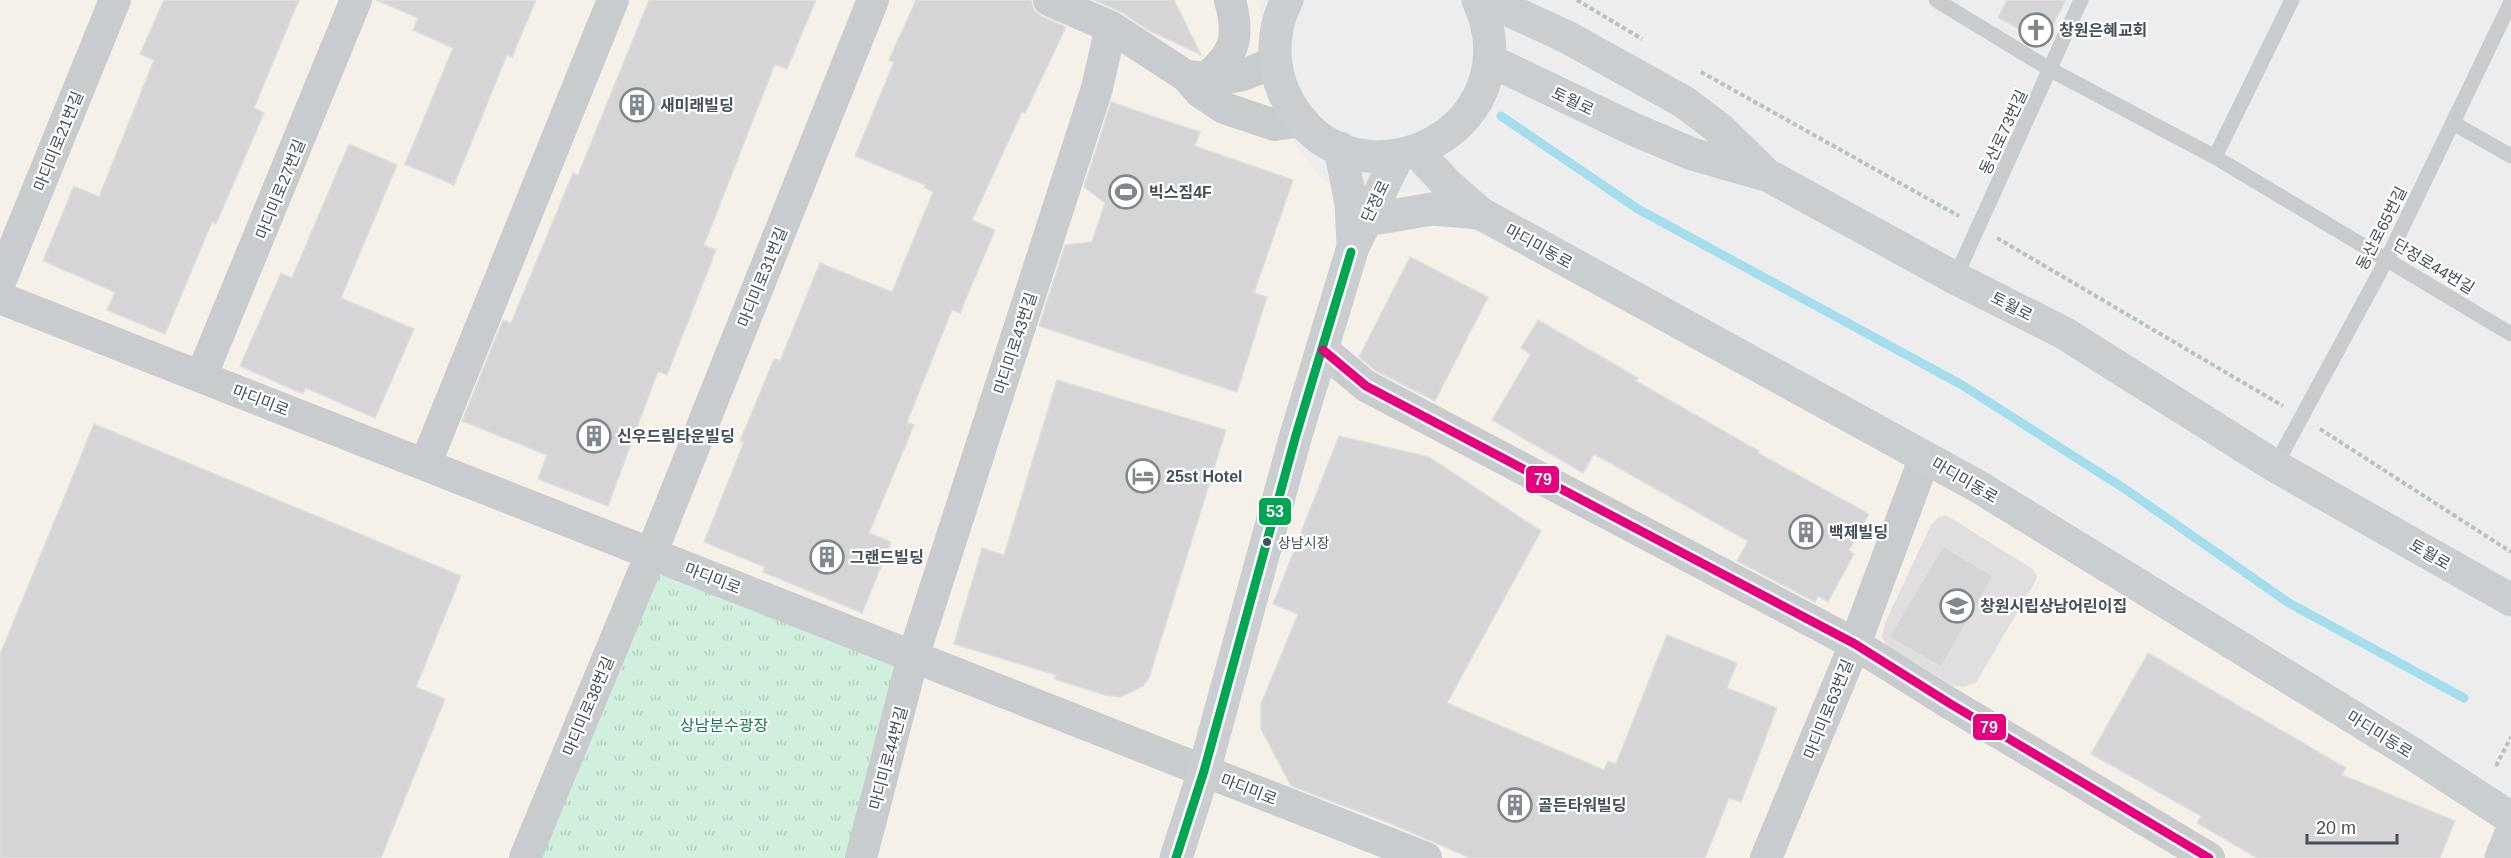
<svg xmlns="http://www.w3.org/2000/svg" width="2511" height="858" font-family="Arial,'Noto Sans KR',sans-serif">
<style>
.commercial{fill:#f6f1e8}
.education{fill:#e0dedf}
.park{fill:url(#park-tufts)}
.lines{fill:none;stroke-linecap:round;stroke-linejoin:round}
.stream{stroke:#a3ddee;stroke-width:9}
.building{fill:#d5d5d7;stroke:#dfdfe0;stroke-width:1.5}
.path{stroke:#b6c2bf;stroke-width:4;stroke-dasharray:4.5 3;stroke-linecap:butt}
.lane{stroke:#c9cccf;stroke-width:15}
.street{stroke:#c9cccf;stroke-width:32}
.secondary{stroke:#caced1;stroke-width:33}
.bus-1-casing{stroke:#fff;stroke-width:14}
.bus-2-casing{stroke:#fff;stroke-width:14}
.bus-1{stroke:#00a651;stroke-width:9}
.bus-2{stroke:#e5007d;stroke-width:9}
.bus-dot{fill:#44505a;stroke:#fff;stroke-width:2}
.labels{text-anchor:middle;stroke-width:4.5;stroke-linejoin:round;paint-order:stroke}
.bus-label{font-size:14px;fill:#44505a;stroke:#fff;text-anchor:start}
.poi-label{font-size:16px;font-weight:bold;fill:#44505a;stroke:#fff;text-anchor:start}
.street-label{font-size:16px;fill:#44505a;stroke:#fff}
.park-label{font-size:16px;fill:#137e4a;stroke:#fff}
.line-badge{stroke:#fff;stroke-width:2}
.badge-label{font-size:16px;text-anchor:middle;font-weight:bold;fill:#fff}
</style>
<defs>
<pattern id="park-tufts" width="24" height="20" patternUnits="userSpaceOnUse" patternTransform="scale(1.5)"><rect width="24" height="20" fill="#d0efdc"/><path d="M3 7l-1-3M5 7V3M7 7l1-3M15 17l-1-3M17 17v-4M19 17l1-3" fill="none" stroke="#b4cfbf"/></pattern>
</defs>
<rect width="100%" height="100%" fill="#eeeded"/>
<path class="commercial" d="M0,0h1256l18,57 20,86 29,37 45,13 54,-1 21,24 79,38 351,186 608,371 16,16 -6,31h-2491z"/>
<path class="education" d="M1946,515l88,55 3,8 -61,105 -12,4 -11,-1 -67,-41 -4,-9 3,-13 46,-98 8,-8z"/>
<path class="park" d="M651,554l262,103 -46,201h-342z"/>
<g class="lines">
<path class="stream" d="M1501,116l137,93 324,176 163,104 164,114 175,95"/>
</g>
<path class="building" d="M164,0h135l-45,108 10,5 -48,111 -4,-2 -47,112 -58,-24 8,-18 -72,-31 31,-75 25,11 55,-137 -14,-6z
M376,0h160l-24,57 -5,-2 -53,130 -49,-21 48,-116 -40,-18 5,-12z
M649,0h167l-29,69 -12,-5 -71,181 12,5 -49,125 -9,-4 -50,135 -70,-27 9,-24 -85,-34 41,-101 8,3 62,-150 5,2z
M916,0h115l3,10 7,6 25,11 -41,86 -3,-1 -50,108 23,10 -35,83 -8,-3 -45,112 7,3 -45,108 22,9 -29,71 -99,-41 2,-5 -61,-25 40,-100 -4,-1 34,-82 6,2 40,-98 72,29 41,-100 -9,-5 1,-2 -70,-29 39,-94 -5,-2z
M1094,0h80l27,55 -53,-25 -27,-18z
M2007,0h59l-22,42 -46,-24z
M1111,102l89,30 -5,14 98,34 -39,113 13,4 -30,95 -198,-66 26,-81 27,-3 13,-39 -21,-16z
M349,144l48,21 -56,133 73,31 -39,89 -69,-30 -3,6 -63,-28 41,-93 11,5z
M1410,257l78,40 -53,104 -59,-30 -17,-14z
M1538,320l100,58 -2,3 123,70 -1,2 111,61 -20,36 5,4 -26,48 -10,-6 -3,6 -78,-41 11,-20 -154,-87 -11,19 -91,-53 39,-66 -10,-6z
M1057,380l169,50 -77,248 -6,8 -22,11 -16,-2 -51,-16 2,-4 -102,-31 28,-96 22,7z
M94,424l367,152 -45,111 29,12 -64,159h-381v-203z
M1339,436l90,21 112,74 -94,172 157,67 4,-9 8,3 51,-129 70,28 -10,25 50,20 -36,94 -12,-4 -24,60h-235l-78,-34 -101,-38 -30,-57v-25l37,-90 -25,-10z
M1943,546l50,30 -52,91 -52,-30z
M2148,653l198,115 -4,7 113,46 -15,37h-183l-60,-35 4,-7 -110,-62z"/>
<g class="lines">
<path class="path" d="M1577,0l65,39
M1701,72l258,144
M1997,238l286,168
M2320,429l191,123
M2496,766l15,-29"/>
<path class="lane" d="M1936,0l115,70 164,87 296,177
M2453,123l58,33
M2215,157l77,-157
M1955,278l126,-278
M2275,466l112,-207 124,-257"/>
<path class="street" d="M1049,0l62,27 75,49 14,16 24,16 51,17 28,-4
M1186,76l35,3 22,-4 32,-13
M1206,78c30,-25 34,-41 24,-78
M0,282l115,-282
M0,298l1426,560
M1323,350l43,36 489,258 94,59 260,155
M201,377l155,-377
M425,465l188,-465
M525,858l126,-304 222,-554
M861,858l52,-201 184,-569 14,-61
M1766,858l89,-214 70,-187"/>
<path class="secondary" d="M1287,0c-15,29 -16,63 -3,93 60,130 255,42 194,-93
M1495,0l9,8 63,29 117,65 37,28 44,43
M1489,60l144,69 59,25 77,22 186,102 109,55 211,133 236,134
M1340,148l11,56 2,41
M1417,152l31,33 32,28 499,274 434,267 98,64
M1367,220l65,-11 48,4
M1176,858l28,-87 92,-336 57,-188 45,-91
M2501,858l10,-25"/>
<defs>
<path id="bus-1" d="M1176,858l28,-87 92,-336 55,-183"/>
<path id="bus-2" d="M1323,350l43,36 489,258 94,59 260,155"/>
</defs>
<use href="#bus-1" class="bus-1-casing"/>
<use href="#bus-2" class="bus-2-casing"/>
<use href="#bus-1" class="bus-1"/>
<use href="#bus-2" class="bus-2"/>
</g>
<defs>
<symbol id="church-ring" viewBox="-11 -11 22 22"><circle r="9.5" fill="#fff" stroke="#80878d" stroke-width="1.5"/><path d="M-1.2-6h2.4v3.5h3.3v2.4h-3.3V6h-2.4V-.1h-3.3v-2.4h3.3Z" fill="#80878d"/></symbol>
<symbol id="building-ring" viewBox="-11 -11 22 22"><circle r="9.5" fill="#fff" stroke="#80878d" stroke-width="1.5"/><path d="M-4-6H4V6H1V3H-1V6H-4ZM-2.5-4.3h1.7v1.8h-1.7ZM.8-4.3h1.7v1.8H.8ZM-2.5-1h1.7V.8h-1.7ZM.8-1h1.7V.8H.8Z" fill="#80878d"/></symbol>
<symbol id="stadium-ring" viewBox="-11 -11 22 22"><circle r="9.5" fill="#fff" stroke="#80878d" stroke-width="1.5"/><path d="M0-5a6.5 5 0 1 0 0 10a6.5 5 0 1 0 0-10ZM-3.5-1.8h7v3.6h-7Z" fill="#80878d"/></symbol>
<symbol id="hotel-ring" viewBox="-11 -11 22 22"><circle r="9.5" fill="#fff" stroke="#80878d" stroke-width="1.5"/><path d="M-6-4.5h1.5V1H6V5H4.5V3h-9V5H-6ZM-4 0a1.8 1.8 0 1 1 3.6 0ZM.5 0V-2.5h3Q6-2.5 6 0Z" fill="#80878d"/></symbol>
<symbol id="school-ring" viewBox="-11 -11 22 22"><circle r="9.5" fill="#fff" stroke="#80878d" stroke-width="1.5"/><path d="M0-5L7-2L0 1L-7-2ZM-4 1L0 2.5L4 1V4Q0 6-4 4Z" fill="#80878d"/></symbol>
</defs>
<g fill-rule="evenodd">
<use href="#church-ring" x="2017" y="11" width="38" height="38"/>
<use href="#building-ring" x="618" y="86" width="38" height="38"/>
<use href="#stadium-ring" x="1107" y="173" width="38" height="38"/>
<use href="#building-ring" x="575" y="417" width="38" height="38"/>
<use href="#hotel-ring" x="1124" y="457" width="38" height="38"/>
<use href="#building-ring" x="1787" y="513" width="38" height="38"/>
<use href="#building-ring" x="808" y="538" width="38" height="38"/>
<use href="#school-ring" x="1938" y="587" width="38" height="38"/>
<use href="#building-ring" x="1496" y="786" width="38" height="38"/>
</g>
<circle class="bus-dot" cx="1267" cy="542" r="5"/>
<g class="labels">
<g class="bus-label">
<text x="1278" y="548">상남시장</text>
</g>
<g class="poi-label">
<text x="2059" y="36">창원은혜교회</text>
<text x="660" y="111">새미래빌딩</text>
<text x="1149" y="198">빅스짐4F</text>
<text x="617" y="442">신우드림타운빌딩</text>
<text x="1166" y="482">25st Hotel</text>
<text x="1829" y="538">백제빌딩</text>
<text x="850" y="563">그랜드빌딩</text>
<text x="1980" y="612">창원시립상남어린이집</text>
<text x="1538" y="811">골든타워빌딩</text>
</g>
<g class="street-label">
<text transform="translate(1573 101) rotate(25)" y="6">토월로</text>
<text transform="translate(2003 132) rotate(-65)" y="6">동산로73번길</text>
<text transform="translate(58 141) rotate(-68)" y="6">마디미로21번길</text>
<text transform="translate(280 189) rotate(-68)" y="6">마디미로27번길</text>
<text transform="translate(1375 201) rotate(-64)" y="6">단정로</text>
<text transform="translate(2381 228) rotate(-63)" y="6">동산로65번길</text>
<text transform="translate(1539 246) rotate(29)" y="6">마디미동로</text>
<text transform="translate(2434 266) rotate(31)" y="6">단정로44번길</text>
<text transform="translate(762 277) rotate(-68)" y="6">마디미로31번길</text>
<text transform="translate(2012 306) rotate(27)" y="6">토월로</text>
<text transform="translate(1015 343) rotate(-72)" y="6">마디미로43번길</text>
<text transform="translate(261 400) rotate(21)" y="6">마디미로</text>
<text transform="translate(1965 480) rotate(30)" y="6">마디미동로</text>
<text transform="translate(2430 554) rotate(30)" y="6">토월로</text>
<text transform="translate(713 578) rotate(21)" y="6">마디미로</text>
<text transform="translate(588 706) rotate(-67)" y="6">마디미로38번길</text>
<text transform="translate(1828 709) rotate(-68)" y="6">마디미로63번길</text>
<text transform="translate(2380 734) rotate(32)" y="6">마디미동로</text>
<text transform="translate(888 758) rotate(-75)" y="6">마디미로44번길</text>
<text transform="translate(1249 789) rotate(21)" y="6">마디미로</text>
</g>
<g class="park-label">
<text x="724" y="731">상남분수광장</text>
</g>
</g>
<g class="line-badge">
<rect x="1525" y="465" width="35" height="29" rx="6" fill="#e5007d"/>
<rect x="1258" y="497" width="34" height="29" rx="6" fill="#00a651"/>
<rect x="1972" y="713" width="35" height="28" rx="6" fill="#e5007d"/>
</g>
<g class="badge-label">
<text x="1543" y="485">79</text>
<text x="1275" y="517">53</text>
<text x="1989" y="733">79</text>
</g>
<path d="M2307 834v9h90v-9" fill="none" stroke="#44505a" stroke-width="3"/>
<text x="2316" y="834" font-size="18" fill="#44505a" stroke="#ffffff" stroke-width="4.5" paint-order="stroke">20 m</text>
</svg>
